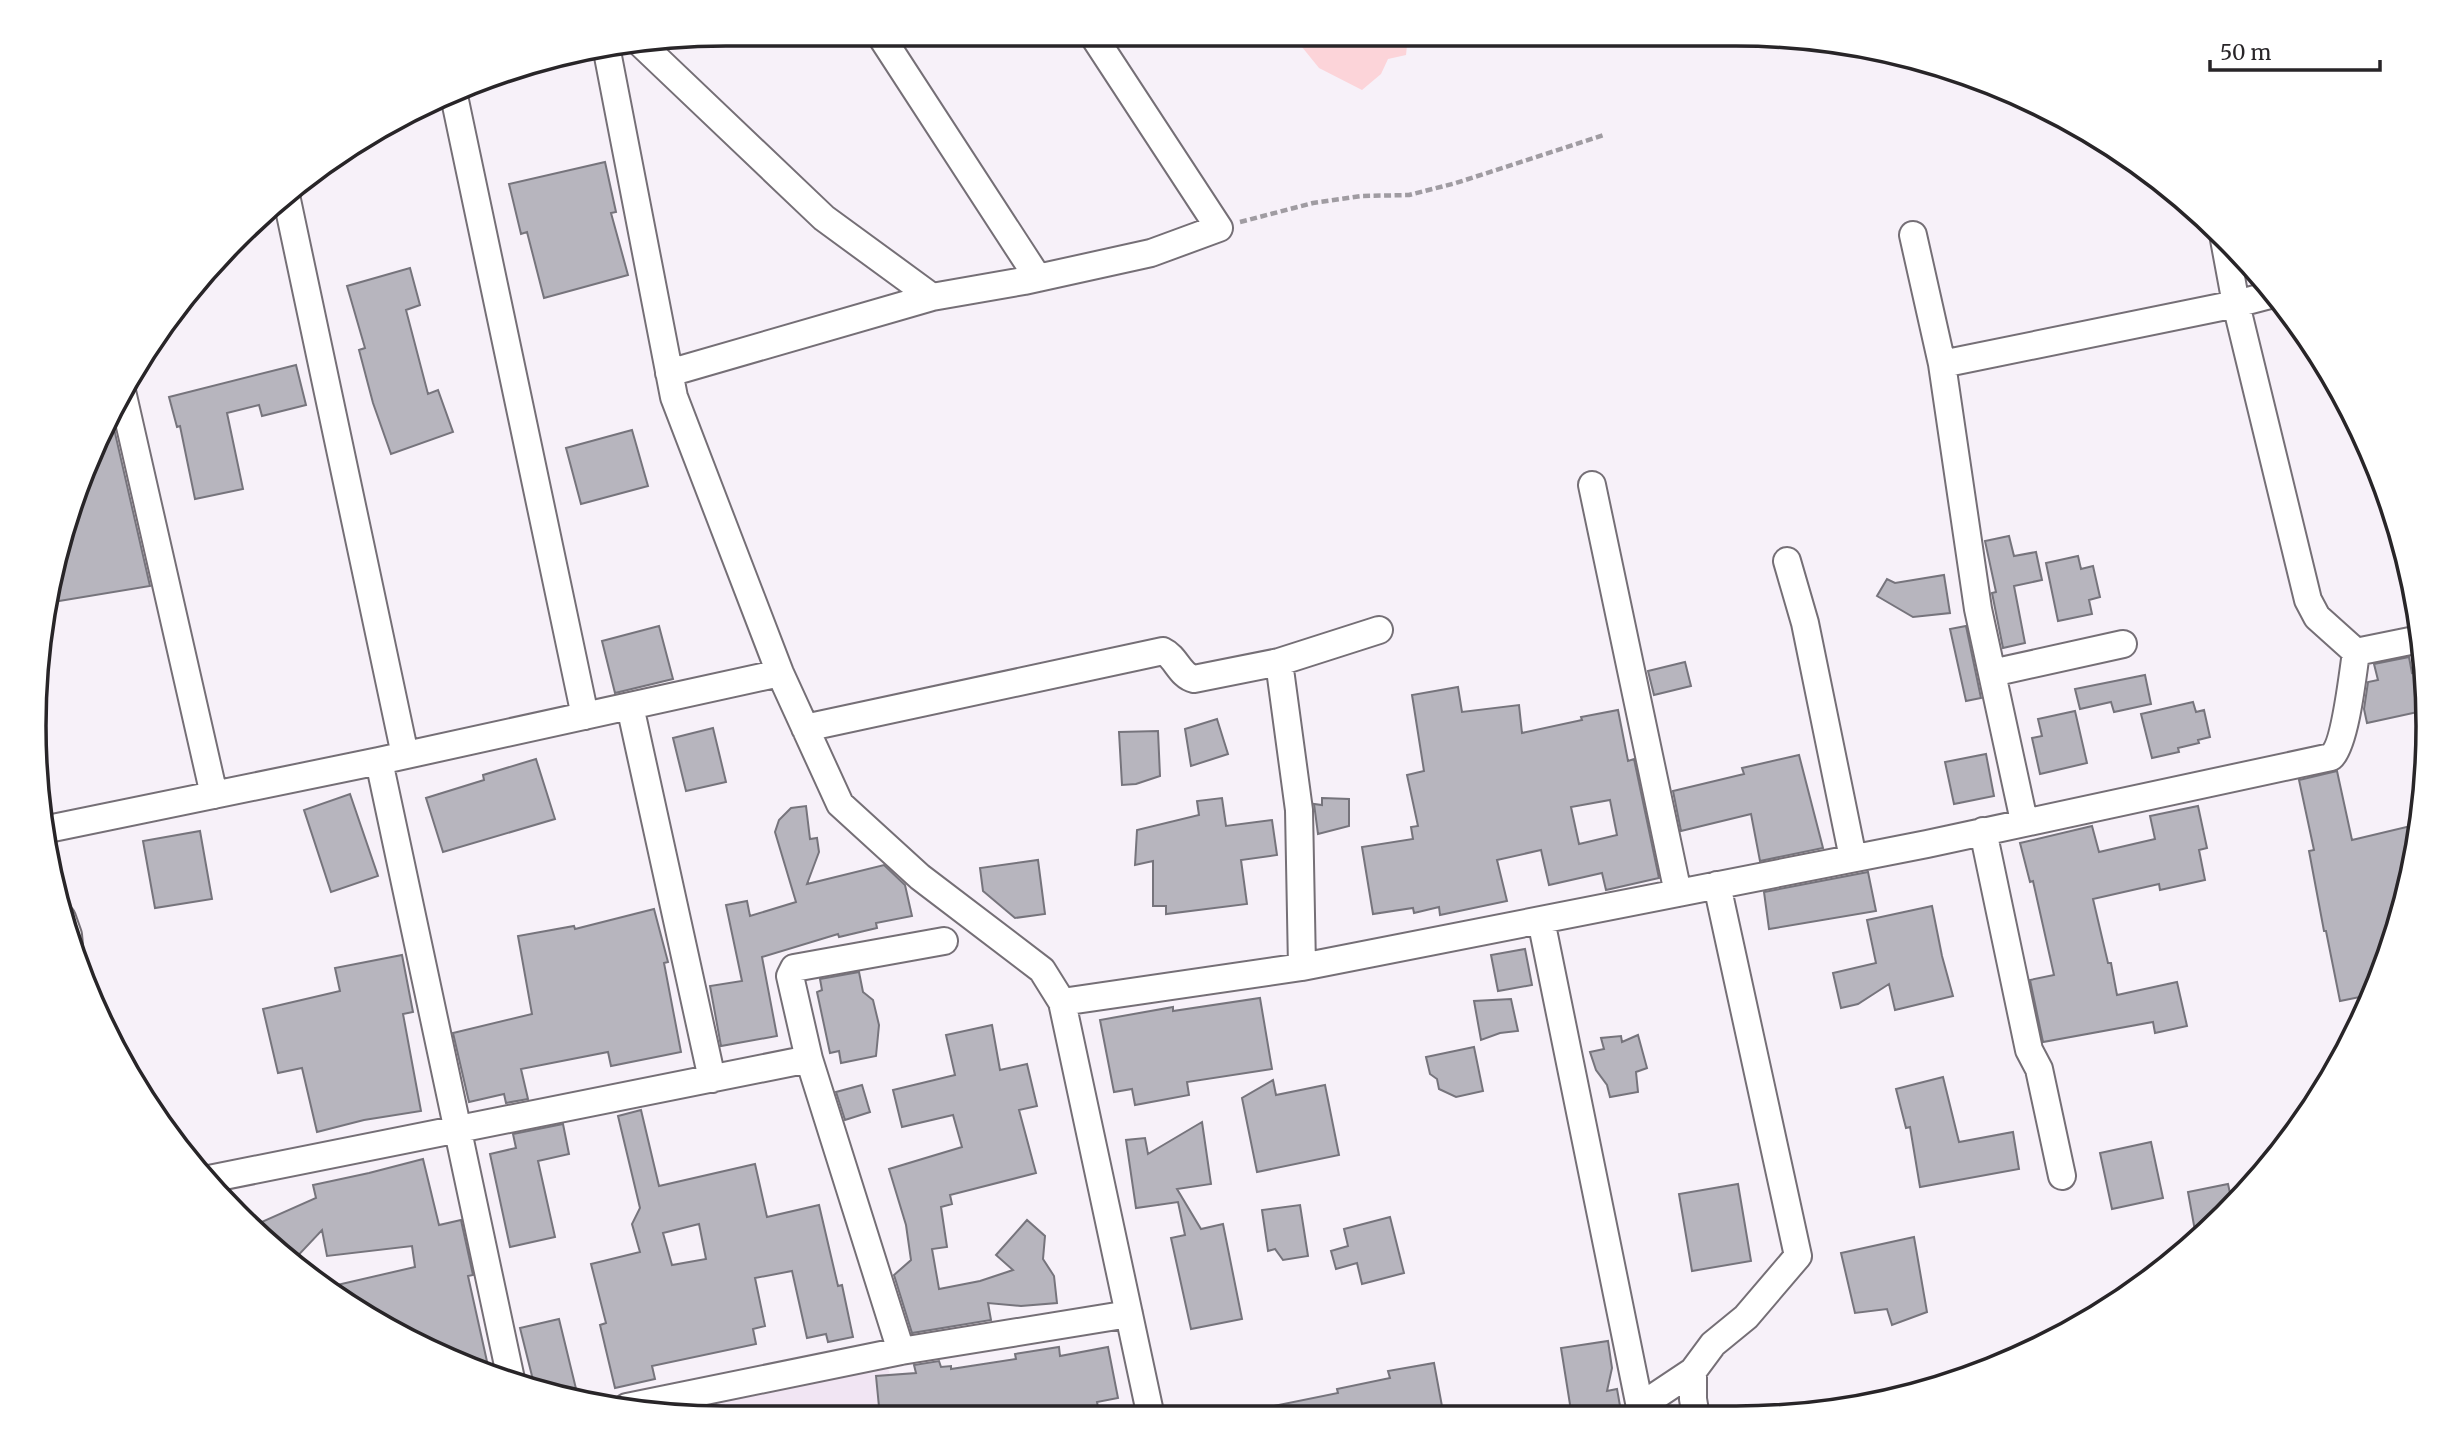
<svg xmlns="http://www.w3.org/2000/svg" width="2462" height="1452" font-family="Merriweather,serif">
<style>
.built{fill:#f1e5f3}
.green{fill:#fcd4d9}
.building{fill:#b7b5be;stroke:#76747c;stroke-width:2;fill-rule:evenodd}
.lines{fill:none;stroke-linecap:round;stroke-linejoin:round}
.street-casing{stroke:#756f76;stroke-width:30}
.path{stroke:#a09ca2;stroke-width:4.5;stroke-dasharray:7 3.5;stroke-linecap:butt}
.street{stroke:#fff;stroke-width:26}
.rim{fill:none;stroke:#282528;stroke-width:3.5}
</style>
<rect width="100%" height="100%" fill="#f7f1f9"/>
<path class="built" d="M887,1361l11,56h-218l-37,-7z"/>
<path class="green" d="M1408,36l-2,19 -18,4 -7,15 -19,16 -43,-22 -17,-21 -33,-10z"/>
<path class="building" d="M605,162l11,50 -5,1 17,62 -84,23 -17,-66 -6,2 -12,-50z
M410,268l10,37 -14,5 22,84 10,-4 15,42 -62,22 -18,-51 -14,-53 6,-2 -18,-62z
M296,365l10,40 -44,11 -3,-11 -32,8 16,76 -48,10 -15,-73 -3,1 -8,-30z
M110,411l40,175 -103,17 23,-99z
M632,430l16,56 -67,18 -15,-56z
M2009,536l5,20 22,-4 6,28 -28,6 11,57 -22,5 -11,-55 4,-1 -11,-51z
M2078,556l3,13 12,-3 7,31 -11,3 3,14 -34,7 -12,-58z
M1944,575l6,38 -37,4 -36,-21 10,-17 8,4z
M659,626l14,53 -58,14 -13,-52z
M1966,626l15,72 -15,3 -16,-72z
M2409,657l3,16 11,-2 4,39 -60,13 -3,-14 4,-27 10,-2 -4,-16z
M1685,662l6,24 -37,9 -6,-24z
M2145,675l6,29 -37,8 -3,-10 -31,7 -5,-20z
M1458,687l4,25 57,-7 3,28 60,-13 -1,-3 37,-7 10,51 6,-2 25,119 -53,12 -4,-17 -53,12 -8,-35 -44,10 10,41 -67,14 -1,-8 -25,6 -1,-5 -40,6 -11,-67 51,-8 -2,-12 7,-1 -11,-51 17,-4 -12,-76zM1610,800l7,35 -38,9 -8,-37z
M2193,702l3,10 8,-2 6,27 -12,3 1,3 -21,5 1,4 -27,6 -11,-44z
M2075,711l12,52 -47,11 -8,-36 10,-2 -4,-17z
M1217,719l11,35 -37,12 -6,-37z
M713,728l13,54 -40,9 -13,-53z
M1158,731l2,45 -24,8 -14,1 -3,-53z
M1986,754l8,42 -40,8 -9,-42z
M1799,755l24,93 -63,13 -9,-47 -70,17 -8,-40 71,-17 -2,-6z
M536,759l19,60 -112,33 -17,-54 58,-18 -1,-5z
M2337,771l15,69 67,-16 -4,38 -39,129 -1,3 -35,7 -14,-70h-2l-15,-80 5,-1 -15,-70z
M350,794l28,82 -47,16 -27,-82z
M1222,798l4,28 46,-6 5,35 -36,5 6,44 -81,10v-8h-13v-45l-18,4 2,-35 62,-15 -2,-14z
M1322,798l27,1v27l-31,8 -4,-30 8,1z
M806,806l4,33 7,-1 2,14 -12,32 77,-19 21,20 7,31 -36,7 1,5 -38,9 -1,-3 -76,23 15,79 -56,10 -11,-60 32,-5 -16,-76 21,-4 3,15 46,-14 -21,-70 4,-12 12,-12z
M2198,806l9,42 -8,2 6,30 -45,10 -1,-6 -66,15 15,64h3l6,32 60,-13 10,44 -32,7 -2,-11 -110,20 -13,-62 24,-5 -21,-94 -3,1 -10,-39 72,-17 7,26 56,-13 -5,-23z
M200,831l12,68 -57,9 -12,-67z
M1038,860l7,54 -30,4 -32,-27 -3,-23z
M1868,872l8,39 -107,18 -5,-37z
M1932,906l10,50 11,40 -58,14 -6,-26 -31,20 -17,4 -8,-35 43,-10 -9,-43z
M654,909l14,53 -4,1 17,89 -70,14 -3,-14 -87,17 7,30 -22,4 -2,-9 -35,8 -16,-69 79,-19 -14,-78 56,-10 1,3z
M1525,949l7,36 -34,6 -7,-36z
M402,955l11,57 -10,2 18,97 -57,9 -47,12 -15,-64 -24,5 -15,-64 77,-18 -5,-23z
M859,972l4,20 10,8 6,25 -3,31 -35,7 -2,-12 -9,2 -13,-61 5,-2 -2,-11z
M1260,998l12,71 -85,13 2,13 -54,10 -3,-16 -18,3 -14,-72 73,-13v4z
M1511,999l7,32 -18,2 -19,7 -7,-39z
M992,1025l8,45 27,-6 10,42 -18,4 17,63 -86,22 2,9 -11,3 6,40 -15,2 7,40 41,-8 33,-11 -17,-15 31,-35 18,16 -2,23 11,17 3,27 -36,3 -33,-3 3,17 -79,13 -18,-58 17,-15 -5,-35 -17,-56 73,-22 -9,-32 -51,12 -9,-37 62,-15 -9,-40z
M1638,1035l9,33 -11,4 2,20 -28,5 -3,-12 -11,-15 -6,-18 14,-3 -3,-11 20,-2 1,6z
M1474,1047l9,44 -27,6 -17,-8 -2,-10 -7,-5 -4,-17z
M1943,1077l16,65 54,-10 6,37 -99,18 -10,-60 -4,1 -10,-39z
M1273,1080l3,15 49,-10 14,70 -82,17 -15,-74z
M862,1085l8,27 -25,8 -9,-28z
M641,1110l18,76 96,-22 12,53 52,-12 19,81 4,-1 11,52 -25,5 -2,-8 -19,4 -15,-67 -37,7 10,48 -12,3 3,15 -104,22 3,13 -40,9 -15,-63 6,-2 -15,-59 49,-12 -8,-28 8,-16 -22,-92zM699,1224l7,35 -34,6 -9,-32z
M1202,1122l9,62 -34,5 24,40 22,-5 19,95 -51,10 -20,-91 14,-3 -7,-33 -42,6 -10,-68 19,-2 3,16z
M563,1124l6,30 -31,7 17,76 -45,10 -20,-93 26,-6 -3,-14z
M2151,1142l12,56 -51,11 -12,-56z
M423,1159l16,66 22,-5 12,55 -5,1 22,99 -149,-73 -17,-14 91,-21 -3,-21 -85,10 -5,-26 -30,32 -34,-28 -1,-10 59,-26 -3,-13 56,-12z
M1738,1184l13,77 -59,10 -13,-77z
M2228,1184l4,18 -35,40 -9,-50z
M1300,1205l8,51 -25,4 -8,-11 -7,2 -6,-41z
M1390,1217l14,56 -42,11 -5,-21 -21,6 -5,-18 17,-5 -4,-17z
M1914,1237l13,75 -35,13 -5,-16 -32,4 -14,-60z
M559,1319l19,78 -43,-9 -15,-60z
M1608,1341l4,27 -5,23 10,-2 5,28h-50l-11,-69z
M1059,1347l1,9 48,-9 10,51 -21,4 3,15h-74l-1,-5 -38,5h-107l-4,-41 40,-3 -2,-8 25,-4 2,6 10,-1v3l65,-10 -1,-5z
M1434,1363l10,54h-184l-1,-8 79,-16 -1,-4 53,-11 -2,-7z"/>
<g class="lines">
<defs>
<path id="street" d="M882,38l156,240
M636,39l188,179 108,79 92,-16 127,-28 68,-25 -125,-191
M606,46l68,351 106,276 60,131 80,73 122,93 20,32 89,415
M453,91l132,625
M286,195l119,560
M2223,234l13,70 38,-10
M1913,235l29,129
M669,373l263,-76
M122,391l92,404
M1592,485l86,408
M1787,561l18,62 48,235
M1279,662l20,148 3,157
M1992,673l131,-29
M630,706l82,373
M805,728l358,-77c13,6 17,25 31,28l85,-17 100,-32
M379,761l133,623
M2024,821l-46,-212 -36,-245 294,-60 72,296 9,17 39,35
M43,830l336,-69 401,-88
M1983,831l46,219 10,19 23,107
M62,918l6,17 1,10
M1541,920l101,497
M1062,1002l240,-35 625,-123 404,-87c14,-11 22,-84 25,-105l64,-13
M809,1059l-19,-83 4,-8 150,-27
M204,1180l605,-121 92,292
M627,1407l274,-56 228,-37
M1639,1407l54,-36
M1696,1417l-3,-18v-28l20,-27 33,-27 52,-61 -81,-371"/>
</defs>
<use href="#street" class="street-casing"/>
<path class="path" d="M1240,222l73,-19 49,-7 47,-1 47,-12 148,-48"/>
<use href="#street" class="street"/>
</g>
<path d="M0 0H2462V1452H0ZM726 46H1736A680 680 0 0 1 2416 726V726A680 680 0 0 1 1736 1406H726A680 680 0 0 1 46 726V726A680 680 0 0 1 726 46Z" fill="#fff" fill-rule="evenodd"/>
<path class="rim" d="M726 46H1736A680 680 0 0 1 2416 726V726A680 680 0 0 1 1736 1406H726A680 680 0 0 1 46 726V726A680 680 0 0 1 726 46Z"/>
<path d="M2210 60v10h170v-10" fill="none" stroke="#282528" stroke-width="3.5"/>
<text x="2220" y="60" font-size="21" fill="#282528" stroke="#ffffff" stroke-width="5" paint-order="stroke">50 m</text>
</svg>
